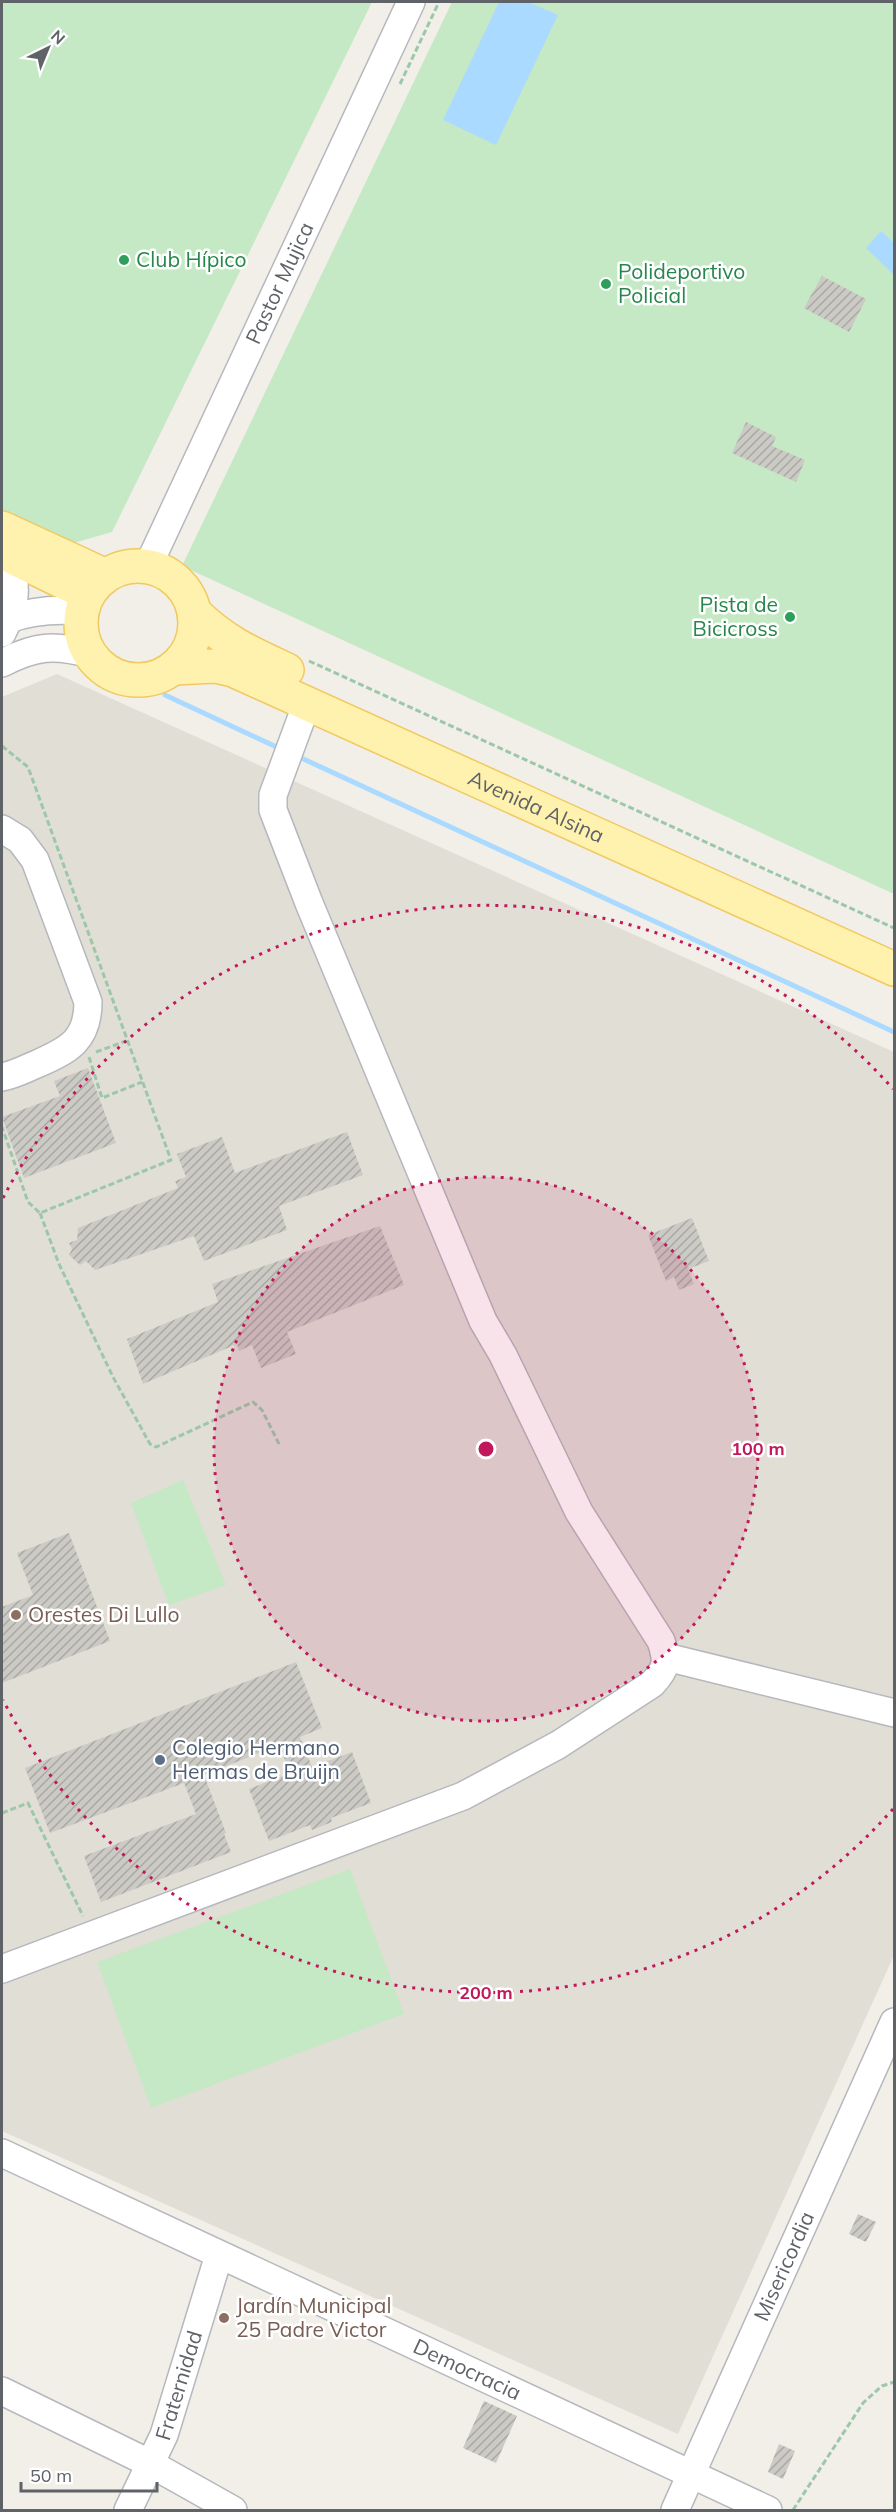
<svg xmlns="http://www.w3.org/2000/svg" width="896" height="2512" font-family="Mulish,sans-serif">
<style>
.education{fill:#e1ded6}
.pitch{fill:#c5e8c5}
.water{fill:#aadaff}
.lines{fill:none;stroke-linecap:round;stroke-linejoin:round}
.stream{stroke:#aadaff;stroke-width:5}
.building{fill:url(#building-hatch)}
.minor-casing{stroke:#b5b8bc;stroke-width:30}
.major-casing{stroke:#f2c960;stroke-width:36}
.path{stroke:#9cc7a9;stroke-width:3;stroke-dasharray:6 3;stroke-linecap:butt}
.minor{stroke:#fff;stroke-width:27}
.major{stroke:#fff2af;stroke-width:33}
.ring{fill:none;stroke:#c2185b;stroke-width:3;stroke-dasharray:3 6}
.leisure-dot{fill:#2e9e5b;stroke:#fff;stroke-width:2}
.education-dot{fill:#8d6e63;stroke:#fff;stroke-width:2}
.service-dot{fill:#5c6f8a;stroke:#fff;stroke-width:2}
.labels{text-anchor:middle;stroke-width:5;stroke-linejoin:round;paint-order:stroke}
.leisure-label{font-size:21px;fill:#27864d;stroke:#fff;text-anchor:start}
.street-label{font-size:21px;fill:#5f6368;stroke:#fff}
.education-label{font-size:21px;fill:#785e54;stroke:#fff;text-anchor:start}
.service-label{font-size:21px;fill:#4e5e75;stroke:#fff;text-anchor:start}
.centre{fill:#c2185b;stroke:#fff;stroke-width:3}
.ring-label{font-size:18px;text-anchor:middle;font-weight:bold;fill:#c2185b;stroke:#fff;stroke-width:5;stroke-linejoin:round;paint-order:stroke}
</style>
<defs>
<pattern id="building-hatch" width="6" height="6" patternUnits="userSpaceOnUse" patternTransform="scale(1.5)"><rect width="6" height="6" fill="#cccac5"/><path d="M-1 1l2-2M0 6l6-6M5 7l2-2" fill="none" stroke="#a9a8a4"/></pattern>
</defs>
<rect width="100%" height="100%" fill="#f1efe8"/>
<path class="education" d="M57,674l837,378v903l-216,479 -676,-303v-1434z"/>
<path class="pitch" d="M2,2h370l-260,530 -52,15 -58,-29z
M452,2h442v892l-712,-328z
M183,1480l43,105 -57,20 -38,-102z
M350,1869l54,145 -253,94 -54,-146z"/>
<path class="water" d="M499,2h29l30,13 -62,130 -53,-25z
M881,231l13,12v32l-28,-27z"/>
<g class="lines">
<path class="stream" d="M165,695l118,55
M297,756l597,276"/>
</g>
<path class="building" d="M822,276l44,23 -17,33 -45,-24z
M746,422l30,15 -4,9 33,14 -9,22 -64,-29z
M88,1068l28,75 -92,35 -22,-61 58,-21 -6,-15z
M347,1132l16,43 -84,31 8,24 -83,31 -10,-25 -99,34 -9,-9 -6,4 -11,-10 3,-6 -3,-6 8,-3 1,-12 100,-40 -3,-7 11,-4 -9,-23 45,-17 13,36z
M692,1218l17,43 -21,8 6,15 -15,6 -5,-13 -8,4 -18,-46z
M380,1226l24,59 -117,47 9,22 -35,14 -9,-23 -13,6 -2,-7 -94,40 -16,-45 91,-37 -6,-18z
M69,1533l41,108 -108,42v-76l31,-12 -16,-42z
M296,1662l26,66 -22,9 12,30 40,-15 19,51 -40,15 1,4 -20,8 -2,-5 -41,16 -20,-52 41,-16 -11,-28 -75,30 22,58 -2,1 7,18 -130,50 -17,-46 112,-42 -12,-31 -134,50 -25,-65z
M858,2214l18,8 -10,20 -17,-8z
M484,2401l33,15 -21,47 -33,-15z
M779,2444l16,7 -12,28 -15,-7z"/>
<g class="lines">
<defs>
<g id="minor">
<path id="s1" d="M148,566l263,-564"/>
<path d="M9,619c24,-9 47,-10 72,-8"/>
<path d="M2,633c15,-28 15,-47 7,-77"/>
<path d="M2,663c33,-17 52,-19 88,-9"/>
<path d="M2,829l18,11 15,20 53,142c0,38 -19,48 -51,62 -12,5 -23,11 -35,13"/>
<path d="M666,1657l228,56"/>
<path d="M2,1969l461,-173 95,-51 94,-61c15,-16 16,-22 9,-43l-82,-129 -76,-157 -20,-34 -174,-418 -36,-93v-15l34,-92"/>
<path id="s2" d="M2,2153l766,357"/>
<path d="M2,2391l149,73 82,46"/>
<path id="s3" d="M128,2510l36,-75 55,-180"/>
<path id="s4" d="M675,2510l219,-488"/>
</g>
<g id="major">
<path d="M2,528l102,47"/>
<path d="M14,558l74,36"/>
<circle cx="138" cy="623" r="57"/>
<path d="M194,612c29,29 56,41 93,58"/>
<path id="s5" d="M173,668l42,-2 18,4 661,299"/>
</g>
</defs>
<use href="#minor" class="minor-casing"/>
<use href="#major" class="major-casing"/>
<path class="path" d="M400,84l39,-82
M173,564l17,23
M309,661l585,267
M2,746l26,21 143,393 -131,53 -12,-11 -26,-75
M96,1052l30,-11
M89,1057l13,41 40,-16
M40,1213l19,51 54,113 37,67 6,3 97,-45 9,8 18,36
M2,1813l26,-10 55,113
M793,2510l70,-107 19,-17 12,-4"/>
<use href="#minor" class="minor"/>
<use href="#major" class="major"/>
</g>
<circle cx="486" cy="1449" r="272" fill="#c2185b" fill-opacity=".12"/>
<g class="ring">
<circle cx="486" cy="1449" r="272"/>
<path d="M893 1809A544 544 0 0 1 3 1700M3 1198A544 544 0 0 1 893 1089"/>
</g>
<g class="leisure-dot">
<circle cx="124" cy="260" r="6"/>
<circle cx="606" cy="284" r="6"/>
<circle cx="790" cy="617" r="6"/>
</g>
<g class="education-dot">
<circle cx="16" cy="1615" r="6"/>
<circle cx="224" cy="2318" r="6"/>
</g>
<circle class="service-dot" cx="160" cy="1760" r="6"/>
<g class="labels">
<g class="leisure-label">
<text x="136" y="267">Club Hípico</text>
<text x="618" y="279">Polideportivo<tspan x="618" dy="24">Policial</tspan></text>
<text x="778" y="612" text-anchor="end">Pista de<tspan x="778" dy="24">Bicicross</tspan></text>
</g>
<g class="street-label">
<text dy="7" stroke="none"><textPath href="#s1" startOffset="312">Pastor Mujica</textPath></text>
<text dy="7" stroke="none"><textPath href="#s5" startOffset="393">Avenida Alsina</textPath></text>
<text dy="7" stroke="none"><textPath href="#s4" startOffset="267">Misericordia</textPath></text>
<text dy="7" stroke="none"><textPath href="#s2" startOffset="513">Democracia</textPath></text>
<text dy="7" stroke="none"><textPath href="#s3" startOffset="135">Fraternidad</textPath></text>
</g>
<g class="education-label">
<text x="28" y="1622">Orestes Di Lullo</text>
<text x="236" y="2313">Jardín Municipal<tspan x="236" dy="24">25 Padre Victor</tspan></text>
</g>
<g class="service-label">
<text x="172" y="1755">Colegio Hermano<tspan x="172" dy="24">Hermas de Bruijn</tspan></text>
</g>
</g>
<circle cx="486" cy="1449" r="9" class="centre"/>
<g class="ring-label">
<text x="758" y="1455">100 m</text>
<text x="486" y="1999">200 m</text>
</g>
<rect width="896" height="2512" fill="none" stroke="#5f6368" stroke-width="6"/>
<g transform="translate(48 48) rotate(43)" stroke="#ffffff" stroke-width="4.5" paint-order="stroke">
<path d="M0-4.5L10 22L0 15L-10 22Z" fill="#5f6368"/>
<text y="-9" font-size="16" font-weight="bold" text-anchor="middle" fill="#5f6368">N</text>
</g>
<path d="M21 2482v9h136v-9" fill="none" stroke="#5f6368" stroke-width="3"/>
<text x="30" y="2482" font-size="18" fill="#5f6368" stroke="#ffffff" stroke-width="4.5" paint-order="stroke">50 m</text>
</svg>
